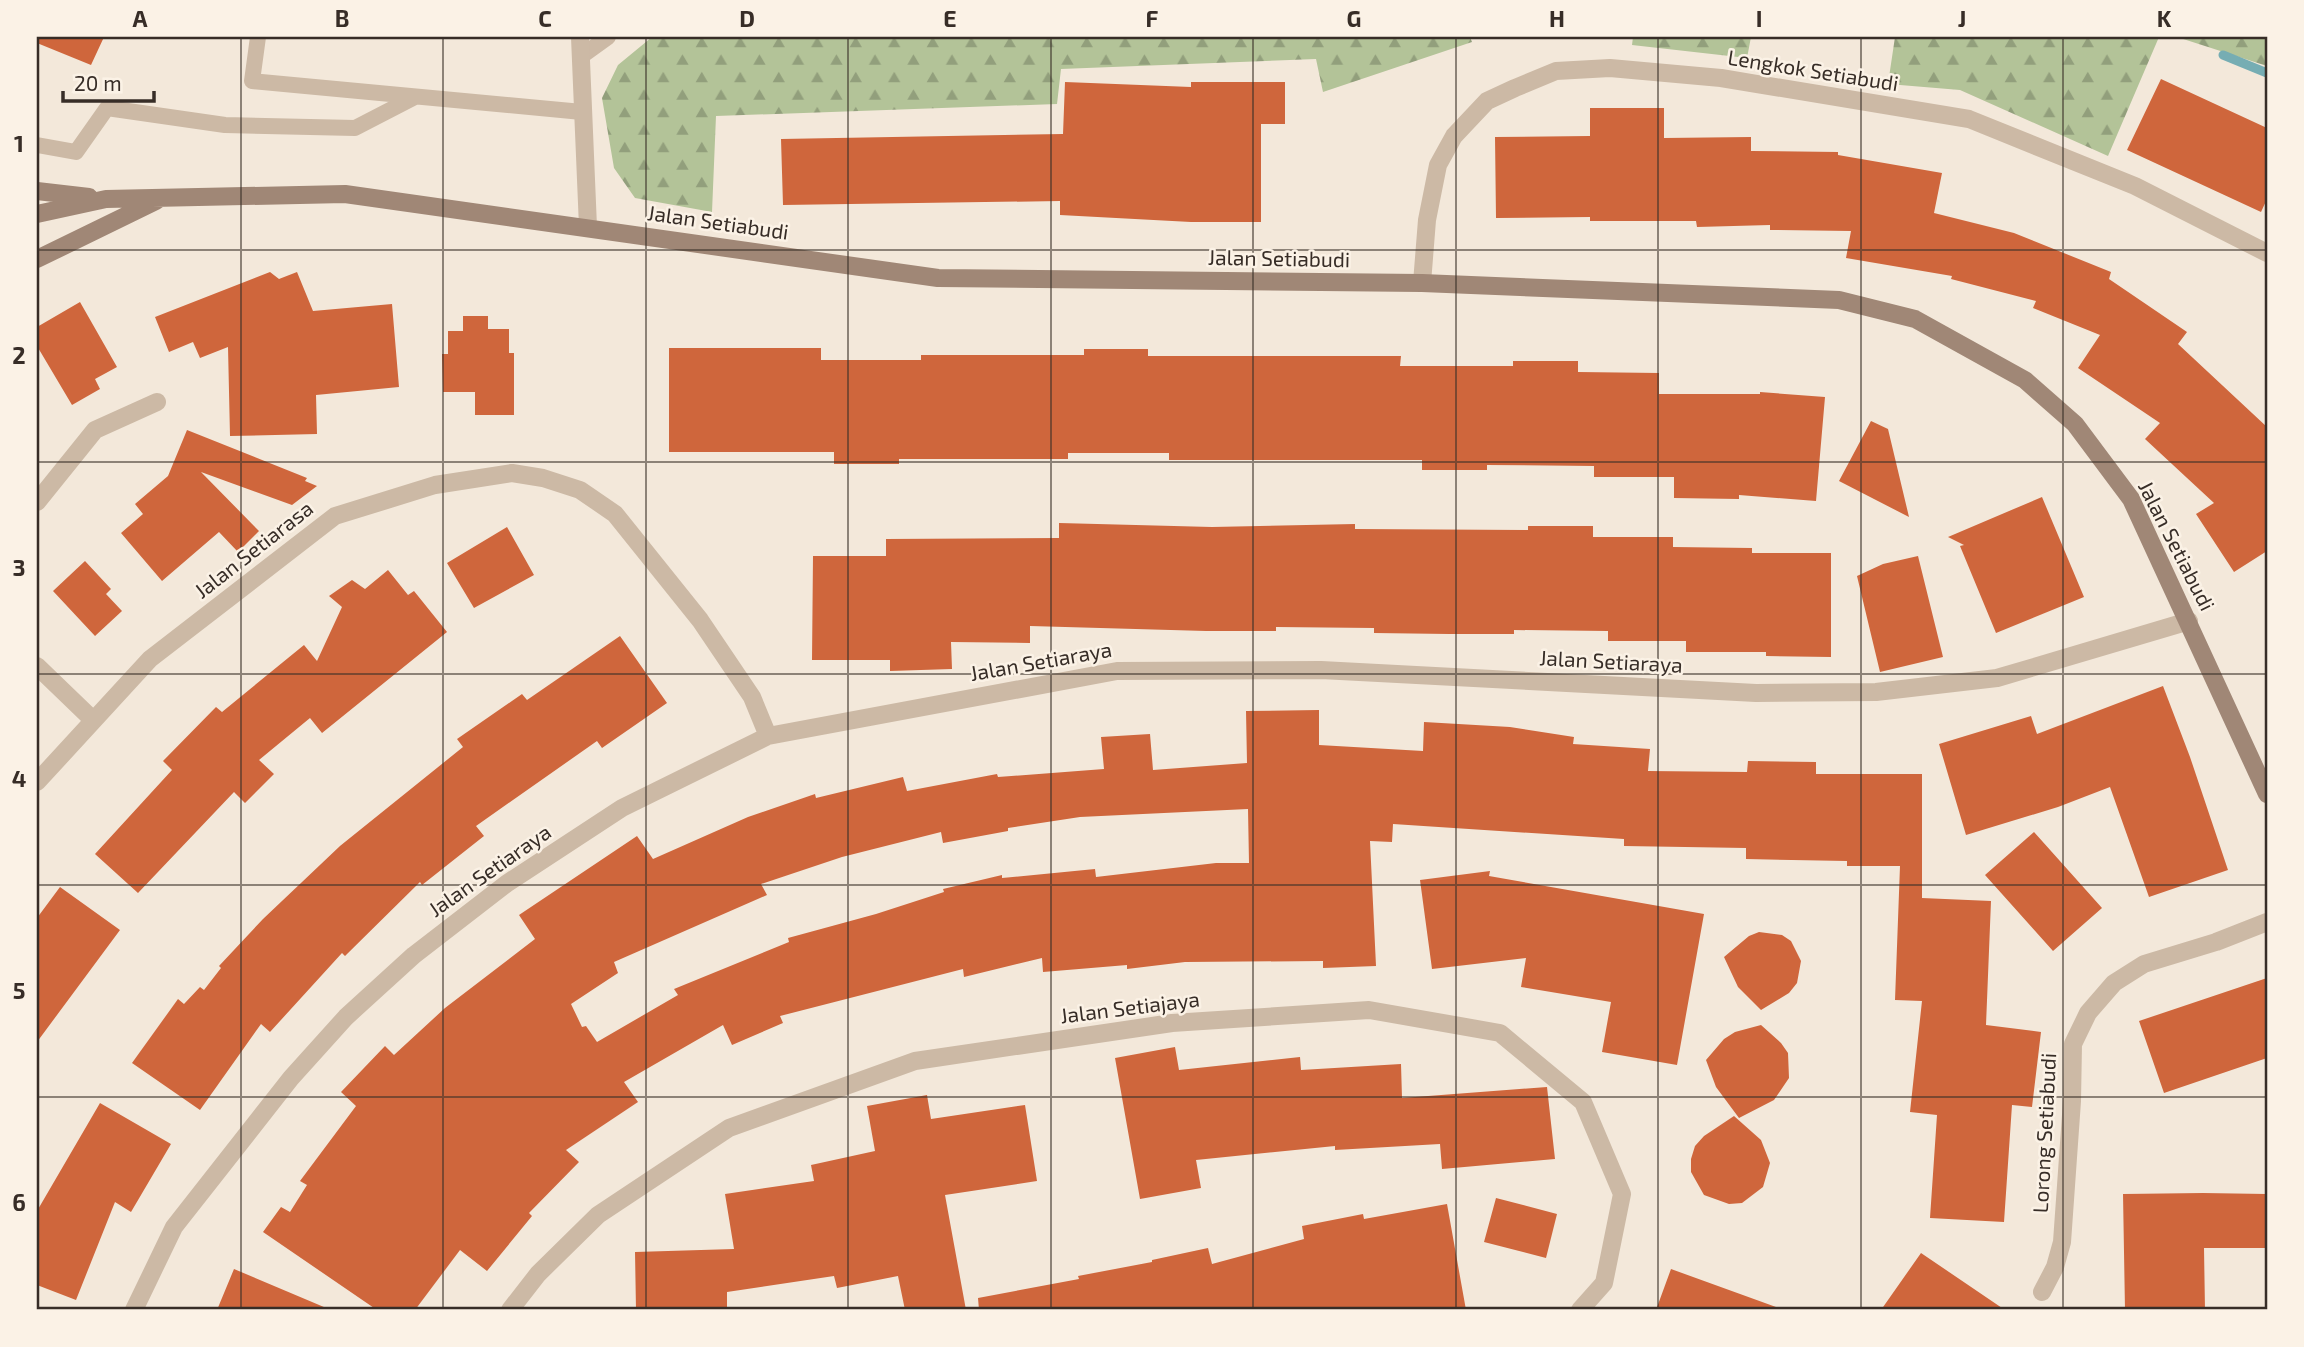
<svg xmlns="http://www.w3.org/2000/svg" width="2304" height="1347" font-family="'Exo 2',sans-serif">
<style>
.forest{fill:url(#forest-firs)}
.lines{fill:none;stroke-linecap:round;stroke-linejoin:round}
.stream{stroke:#76adb3;stroke-width:9}
.building{fill:#cf663c;fill-rule:evenodd}
.lane{stroke:#ccb9a5;stroke-width:16}
.street{stroke:#ccb9a5;stroke-width:18}
.secondary{stroke:#a08776;stroke-width:18}
.grid{fill:none;stroke:#372d27;stroke-width:2;stroke-opacity:0.55}
.labels{text-anchor:middle;stroke-width:5;stroke-linejoin:round;paint-order:stroke}
.street-label{font-size:21px;fill:#372d27;stroke:#fbf2e6}
.neatline{fill:none;stroke:#372d27;stroke-width:2.5}
.grid-label{font-size:23px;text-anchor:middle;font-weight:bold;fill:#372d27}
</style>
<defs>
<pattern id="forest-firs" width="22" height="20" patternUnits="userSpaceOnUse" patternTransform="scale(1.75)"><rect width="22" height="20" fill="#b3c398"/><path d="M5 1l3.5 6h-7zM16 11l3.5 6h-7z" fill="#929f7c"/></pattern>
</defs>
<rect width="100%" height="100%" fill="#f3e8da"/>
<path class="forest" d="M652,37h818l2,5 -149,50 -7,-33 -255,10 -4,35 -341,12 -4,96 -77,-14 -21,-30 -12,-70 16,-33z
M1633,37h118l-4,21 -115,-13z
M1895,37h264l-51,119 -148,-66 -72,-6z
M2177,37h90v29z"/>
<g class="lines">
<path class="stream" d="M2223,55l44,18"/>
</g>
<path class="building" d="M37,37h67l-13,28 -54,-22z
M2161,79l106,49v71l-6,13 -134,-62z
M1065,82l126,5v-5h94v42h-24v98h-70l-131,-7v-14l-277,4 -2,-66 282,-5z
M1590,108h74v30l87,-1v14l87,1v3l104,18 -8,40 80,20 97,39 -2,7 78,53 -9,12 89,83v124l-33,21 -38,-58 18,-11 -69,-64 15,-16 -82,-55 22,-33 -67,-27 3,-7 -85,-22 1,-3 -106,-18 5,-27 -81,-1v-5l-73,2 -1,-6h-106v-4l-94,1 -1,-81 95,-1z
M270,272l9,7 18,-7 16,39 79,-7 7,83 -83,8 1,39 -87,2 -2,-89 -28,11 -7,-16 -24,10 -14,-35z
M80,302l37,65 -22,12 5,10 -28,16 -35,-59v-19z
M463,316h25v13h21v24h5v62h-39v-23h-32l-1,-38h6v-23h15z
M669,348h152v12h100v-5h163v-6h64v7h253l-1,10h113v-5h65v11l81,1v21h101v-2l65,5 -9,104 -77,-6v4l-65,-1v-21h-80v-11l-107,-1v5h-65v-10h-253v-7h-101v6h-169v5h-65v-12h-165z
M1871,421l17,8 21,88 -70,-36z
M187,430l120,48 -2,3 12,5 -25,19 -91,-33 58,59 -21,21 -19,-20 -57,49 -41,-48 22,-19 -8,-10 33,-28z
M2042,497l42,100 -88,36 -36,-87 4,-1 -16,-8z
M1059,523l153,4 143,-3v5l173,1v-4h65v11h80v10l79,1v5h79v104l-65,-1v-4h-80v-11h-78v-10l-94,-1v4h-65l-75,-1v-5l-98,-1v4h-70l-176,-5v17l-79,-1 1,27 -62,2v-11h-78l1,-104h73v-17l173,-1z
M507,527l27,48 -60,33 -27,-45z
M1918,556l25,101 -63,15 -23,-96 26,-12z
M85,561l26,28 -5,5 16,17 -27,25 -42,-45z
M388,570l20,25 6,-4 33,41 -125,101 -12,-15 -51,42 15,14 -29,29 -11,-11 -96,101 -43,-39 77,-84 -9,-9 53,-54 6,5 82,-67 13,16 25,-54 -13,-11 23,-16 13,9z
M620,636l47,67 -65,45 -5,-7 -121,85 8,10 -62,49 -2,-3 -75,74 -3,-3 -72,79 -9,-8 -61,86 -68,-47 46,-64 6,5 16,-17 4,3 17,-22 -2,-2 44,-47 77,-73 123,-99 -6,-8 65,-45 5,6z
M2163,686l27,71 38,113 -79,27 -39,-110 -52,20 -92,28 -27,-91 92,-28 6,18z
M1319,710v35l104,6 1,-29 86,5 64,10 -1,7 77,5 -2,22 99,1 1,-11 68,1v12h106v124l69,3 -5,124 55,7 -9,75 -20,-2 -8,117 -74,-4 7,-103 -27,-3 12,-111 -27,-1 5,-134h-53v-5l-101,-2v-11l-122,-2v-7l-231,-15 -1,18 -22,-1 6,125 -53,2v-7l-138,1 -58,7v-4l-84,7 -1,-14 -78,19 -1,-8 -183,47 3,7 -51,22 -9,-20 -99,57 14,20 -72,48 13,12 -50,51 3,3 -45,55 -27,-21 -45,60h-38l-114,-78 18,-25 9,5 17,-27 -7,-4 56,-75 -15,-14 44,-46 9,9 51,-47 90,-69 -16,-24 118,-79 16,23 95,-42 67,-23 1,4 87,-21 4,14 90,-17 1,3 106,-8 -3,-32 49,-3 3,36 94,-7 -1,-52zM1248,809l1,54h-33l-120,14 -1,-8 -93,9v-3l-59,14 1,3 -68,22 -88,24 1,4 -115,47 4,6 -81,47 -11,-16 -4,1 -11,-23 47,-31 -4,-11 153,-67 -6,-11 81,-27 99,-25 2,11 65,-12v-3l72,-11z
M2034,832l68,76 -49,43 -68,-76z
M1490,871l-1,5 215,38 -27,151 -75,-13 9,-50 -90,-15 5,-29 -94,11 -12,-89z
M60,887l60,43 -83,112v-124z
M1759,932l23,3 9,6 10,20 -4,22 -8,10 -28,17 -23,-23 -14,-30 25,-21z
M2267,978v80l-103,35 -25,-72z
M1761,1025l20,18 7,10 1,25 -15,22 -35,18 -23,-31 -10,-27 18,-21 11,-7z
M1175,1047l4,23 121,-13 1,13 100,-6 1,34 145,-11 8,72 -113,10 -2,-25 -105,6v-4l-139,14 5,28 -61,11 -25,-141z
M927,1095l4,24 94,-14 12,76 -92,14 21,115h-61l-7,-34 -61,12 -3,-12 -107,16v18h-91l-1,-58 99,-3 -9,-55 89,-13 -3,-16 64,-14 -8,-45z
M100,1103l71,41 -40,68 -16,-10 -39,98 -39,-15v-74z
M1734,1116l27,24 9,23 -7,24 -21,16 -13,1 -25,-9 -13,-23v-13l4,-13 9,-10z
M2203,1193l64,1v54h-63l1,62h-80l-2,-116z
M1496,1198l61,16 -11,44 -62,-16z
M1447,1204l19,106h-487l-1,-12 101,-19 -1,-3 74,-14v-2l56,-12 4,16 92,-25 -2,-13 61,-12 1,5z
M1921,1253l84,57h-124z
M234,1269l97,41h-114z
M1671,1269l105,38 -1,3h-119z"/>
<g class="lines">
<path class="lane" d="M258,37l-6,44 330,31
M583,55l25,-18
M37,145l39,7 31,-44 118,17 130,3 60,-31"/>
<path class="street" d="M580,37l8,190
M1422,283l5,-63 11,-55 16,-29 33,-35 28,-13 41,-17 54,-3 111,10 248,41 166,67 132,67
M37,502l58,-72 62,-28
M37,666l56,54
M37,782l113,-123 185,-143 100,-31 77,-12 31,5 37,12 35,24 85,106 52,77 16,39
M2042,1292l13,-25 7,-25 10,-141 1,-57 15,-31 26,-30 30,-19 72,-22 51,-20
M134,1310l40,-83 117,-149 55,-61 68,-62 92,-71 116,-76 146,-72 349,-65 204,-1 435,23 120,-1 121,-14 192,-57
M510,1310l28,-36 60,-59 131,-87 186,-67 257,-38 197,-13 131,23 83,69 39,92 -18,89 -24,27"/>
<path class="secondary" d="M37,191l52,6
M37,214l69,-15 239,-5 593,84 484,5 417,17 76,19 110,61 50,44 56,75 136,295
M37,259l119,-58"/>
</g>
<path class="grid" d="M241,37v1273M443,37v1273M646,37v1273M848,37v1273M1051,37v1273M1253,37v1273M1456,37v1273M1658,37v1273M1861,37v1273M2063,37v1273M37,250h2230M37,462h2230M37,674h2230M37,885h2230M37,1097h2230"/>
<g class="labels">
<g class="street-label">
<text transform="translate(1813 71) rotate(9)" y="7">Lengkok Setiabudi</text>
<text transform="translate(718 223) rotate(8)" y="7">Jalan Setiabudi</text>
<text transform="translate(1279 259) rotate(1)" y="7">Jalan Setiabudi</text>
<text transform="translate(2176 546) rotate(63)" y="7">Jalan Setiabudi</text>
<text transform="translate(254 550) rotate(-38)" y="7">Jalan Setiarasa</text>
<text transform="translate(1041 662) rotate(-10)" y="7">Jalan Setiaraya</text>
<text transform="translate(1611 662) rotate(3)" y="7">Jalan Setiaraya</text>
<text transform="translate(490 871) rotate(-35)" y="7">Jalan Setiaraya</text>
<text transform="translate(1130 1008) rotate(-7)" y="7">Jalan Setiajaya</text>
<text transform="translate(2045 1133) rotate(-87)" y="7">Lorong Setiabudi</text>
</g>
</g>
<rect width="2304" height="1347" fill="none" stroke="#fbf2e6" stroke-width="77"/>
<path d="M63 91v10h91v-10" fill="none" stroke="#372d27" stroke-width="3.5"/>
<text x="74" y="91" font-size="21" fill="#372d27" stroke="#fbf2e6" stroke-width="5" paint-order="stroke">20 m</text>
<rect x="38" y="38" width="2228" height="1270" class="neatline"/>
<g class="grid-label">
<text x="140" y="27">A</text>
<text x="342" y="27">B</text>
<text x="545" y="27">C</text>
<text x="747" y="27">D</text>
<text x="950" y="27">E</text>
<text x="1152" y="27">F</text>
<text x="1354" y="27">G</text>
<text x="1557" y="27">H</text>
<text x="1759" y="27">I</text>
<text x="1962" y="27">J</text>
<text x="2164" y="27">K</text>
<text x="19" y="152">1</text>
<text x="19" y="364">2</text>
<text x="19" y="576">3</text>
<text x="19" y="787">4</text>
<text x="19" y="999">5</text>
<text x="19" y="1211">6</text>
</g>
</svg>
